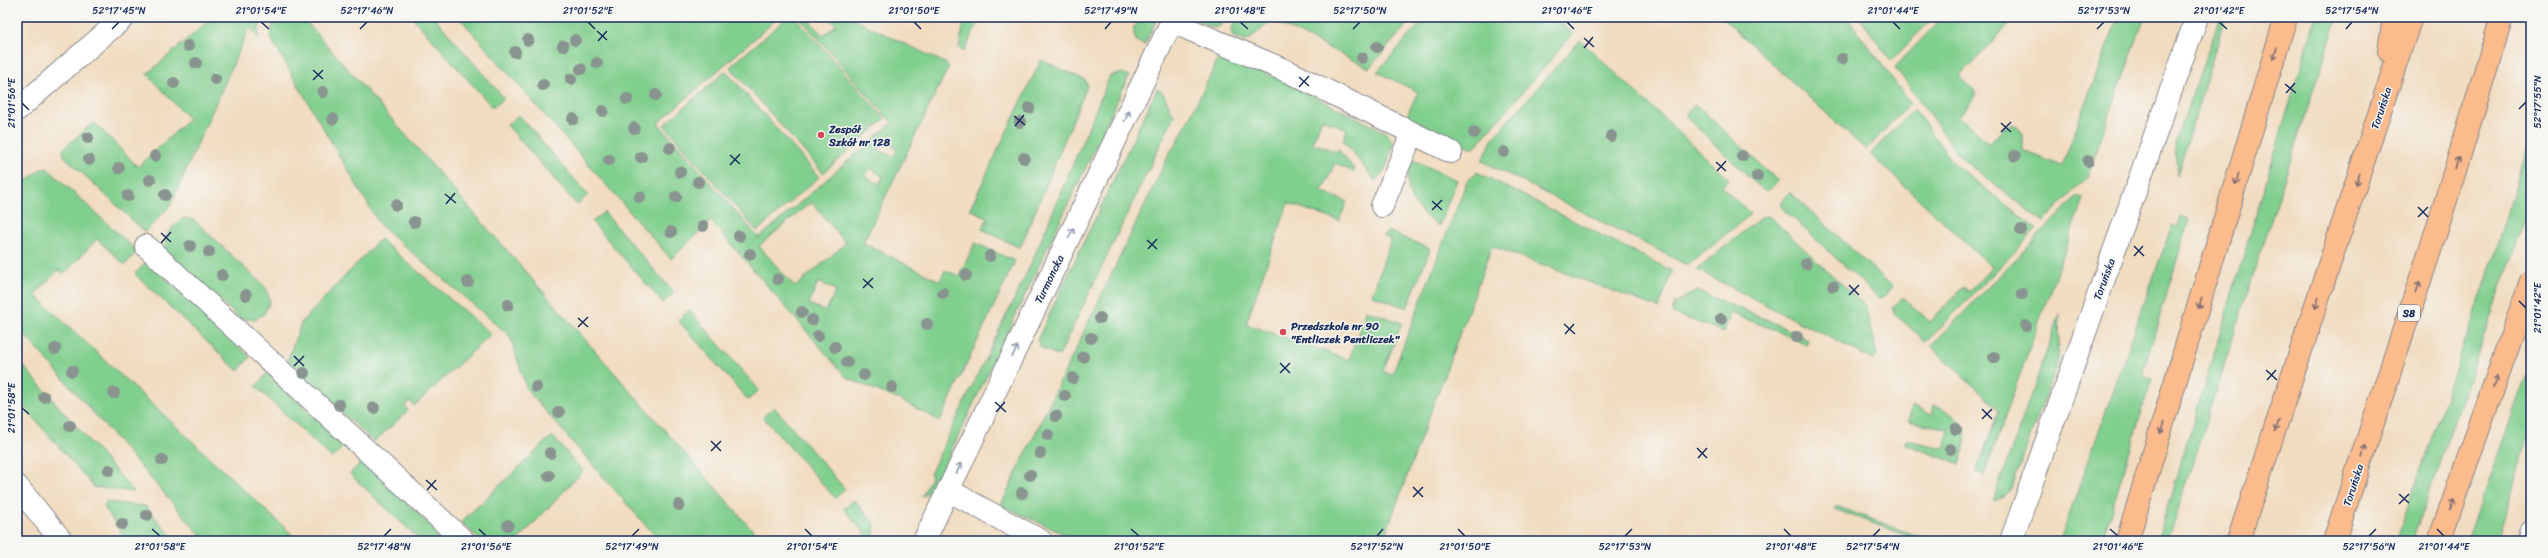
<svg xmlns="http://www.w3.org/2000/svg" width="2548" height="558" font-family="Sriracha,sans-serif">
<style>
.green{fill:#81cf8e;stroke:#4e7f76;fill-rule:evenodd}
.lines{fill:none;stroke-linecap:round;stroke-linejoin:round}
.minor-casing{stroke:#86868e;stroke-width:24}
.major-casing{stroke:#86868e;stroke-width:24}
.highway-casing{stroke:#86868e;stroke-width:24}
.minor{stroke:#fff;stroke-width:22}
.major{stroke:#fbbb8c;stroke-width:22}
.highway{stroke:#fbbb8c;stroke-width:22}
.tree{fill:#899390}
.oneway{stroke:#806e73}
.oneway2{stroke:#8d97ae}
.ticks{fill:none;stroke:#1b2f5e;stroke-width:1.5}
.poi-dot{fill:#d1495b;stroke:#f6f6f2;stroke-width:1.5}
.labels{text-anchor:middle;stroke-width:3;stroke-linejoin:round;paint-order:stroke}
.shield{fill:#f6f6f2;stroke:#5d6b8a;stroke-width:1}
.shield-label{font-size:10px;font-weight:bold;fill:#1b2f5e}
.street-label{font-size:11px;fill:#1b2f5e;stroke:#f6f6f2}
.poi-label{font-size:11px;font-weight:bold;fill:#1b2f5e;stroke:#f6f6f2;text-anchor:start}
.neatline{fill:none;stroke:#1b2f5e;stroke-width:1.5}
.ticks-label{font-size:10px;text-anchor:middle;fill:#1b2f5e}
</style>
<rect width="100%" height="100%" fill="#f6f6f2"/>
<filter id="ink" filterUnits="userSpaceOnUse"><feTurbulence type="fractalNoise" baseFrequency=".025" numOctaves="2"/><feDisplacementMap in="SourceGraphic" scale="8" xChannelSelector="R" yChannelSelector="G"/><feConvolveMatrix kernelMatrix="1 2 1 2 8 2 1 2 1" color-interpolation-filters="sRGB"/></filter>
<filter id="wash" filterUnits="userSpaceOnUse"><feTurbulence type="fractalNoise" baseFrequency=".012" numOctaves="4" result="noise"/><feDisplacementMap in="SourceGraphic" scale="16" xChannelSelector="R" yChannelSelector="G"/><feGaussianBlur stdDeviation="0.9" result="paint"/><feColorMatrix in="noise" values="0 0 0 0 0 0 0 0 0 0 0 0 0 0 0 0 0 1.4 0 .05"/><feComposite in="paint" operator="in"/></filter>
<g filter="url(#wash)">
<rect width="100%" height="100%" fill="#f1dcbf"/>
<path class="green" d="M213,17h48l-3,21 -8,-12 -80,180 -25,26 -81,-76 -1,-7 31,-27 44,45 51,-48 -42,-45z
M274,17h28l460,524h-99l-15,-13 -121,-138 -17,-54 -130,-111 -110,-188z
M412,17h22l70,81 -11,10z
M459,17h163l24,5 21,-5h112l-121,106 101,115 133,-115 -93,-106h7l17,19 13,-11 -7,-8h20l98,47 2,2 -86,177 77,38 5,-11 14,6 16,-33 40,18 -75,160 -40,-21 -53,-22 -136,-157 -40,38zM883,141l14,8 -4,8 -15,-8zM870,168l13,8 -4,8 -14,-7zM811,202l35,41 -51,44 -36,-41zM818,282l18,8 -10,21 -17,-7z
M788,17h7l90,102 -62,54 -93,-106z
M965,17h16l-17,34 -5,-3z
M1139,17h19l-14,28 -8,-4 -3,-12z
M1195,17h31l-6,9 -5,2 -15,-6z
M1238,17h176l-45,51 -97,-48 -23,20 -5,1 -12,-5 -1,-7z
M1426,17h129l18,17 -100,115 -63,-30 -2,-6 10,-21 -41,-20z
M1722,17h125l63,86 -44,47z
M1859,17h75l-43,44z
M1943,17h73l-57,59 15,14 2,6 -17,20 30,28 16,-17 10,-3 8,10v17l39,15 55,-146 -5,-3h33l-58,160 -44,45 -81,-63 -67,-92z
M2220,17h5l-48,159 -2,-33z
M2316,17h21l-170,524h-10z
M1580,40l149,139 -7,8 29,27 -64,51 -205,-104 11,-23z
M1220,56l59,23 108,54 6,11 -7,24 -11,13 -32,-41 4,-11 -25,-10 -10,24 25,9 1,-3 17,21 -1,2 -19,-9 -13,28 25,11 -8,19 -51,-18 -42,121 103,36 17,-50 36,13 -19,48 9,4 75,-194 10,-9 195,99 -13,37 -167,-62 -109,295h-304l-78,-36 170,-355 5,-5z
M1041,60l44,20 2,6 -67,162 -38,-19 6,-11 -18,-9z
M726,71l93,106 -62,54 -93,-106z
M1122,73l7,3 -196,413 -11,8 10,-22 -2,-1 100,-208 80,-190z
M1157,89l6,4 11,23 -115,240 -18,-8 -4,-8z
M1695,104l83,77 -9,9 -5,1 -77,-73v-4z
M1914,109l42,57 81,63 -111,113 -32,-29 -1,-6 10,-10 27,25 33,-35 6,5 23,-25 -122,-113z
M519,115l69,80 -11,10 -70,-80z
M2531,137v65l-119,339h-16l88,-254z
M1413,160l44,20 -18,46c-25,-16 -40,-36 -26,-66z
M47,168l90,83 -12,14 -28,-26 -33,35 -6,-4 -23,25 264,246h-93l-189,-215v-137l24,-20z
M1790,192l103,95 -10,10 -4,1 -98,-91v-5z
M2077,196l6,3 -99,276 -8,-3 23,-62 -68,-64z
M604,212l70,81 -11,10 -71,-81z
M1769,216l96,90 12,49 -3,5 -177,-90 64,-53z
M2181,217l8,3 -47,155 10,3 -50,163h-42l112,-316 6,2z
M184,218l10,2 72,68 4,13 -6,13 -10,6 -15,-2 -73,-67c-4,-15 6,-25 18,-33z
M1388,231l42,18 -23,59 -35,-13 19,-56 -8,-3z
M380,239l111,95 -77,72 -5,-5 -4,5 3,5 -34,31 -87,-80 14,-39z
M147,261l103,96 -12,14 -103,-97z
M1696,291l72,29 40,20 -2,5 -33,-16 -43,-16 -6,19 -52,-19 3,-10z
M689,310l70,80 -11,10 -70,-80z
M2060,314l-2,46 -46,127 -8,10 -11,4z
M17,359l117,133 -40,-5 -77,-88z
M2531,362v66l-34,113h-30z
M267,373l78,72 -13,13 -76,-71z
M1934,405c31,15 38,24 25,59l-54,-20 1,-4 38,8 5,-19 -41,-8 4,-15 20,9z
M774,407l71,82 -10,9 -72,-81z
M552,436l31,35 -66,70h-36l-20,-19z
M362,461l78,73 -7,7h-12l-71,-67z
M854,500l21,24 -2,17h-9l4,-4 -24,-28z
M106,502l39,4 31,35h-49l-23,-34z
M1836,506l95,35h-9l-88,-32z"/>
</g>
<g filter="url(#ink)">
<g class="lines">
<defs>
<path id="minor" d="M1172,22l117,50 162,80
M17,110l107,-93
M1382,206l30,-73
M146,246l318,295
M17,486l45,55
M948,490l93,51
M924,541l250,-524
M2011,541l186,-524
M2528,541l3,-11"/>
<path id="major" d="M2127,541l159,-524
M2439,541l92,-260"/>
<path id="highway" d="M2389,51l5,-34
M2238,541l173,-524
M2334,541l103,-312 65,-212"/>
</defs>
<use href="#minor" class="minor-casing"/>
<use href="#major" class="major-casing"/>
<use href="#highway" class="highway-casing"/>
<use href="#minor" class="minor"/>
<use href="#major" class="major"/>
<use href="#highway" class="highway"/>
</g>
<g class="tree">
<circle cx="528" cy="40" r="6"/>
<circle cx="575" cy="40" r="6"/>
<circle cx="188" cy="46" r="6"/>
<circle cx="563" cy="46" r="6"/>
<circle cx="1377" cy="47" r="6"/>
<circle cx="515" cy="52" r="6"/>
<circle cx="1362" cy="58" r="6"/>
<circle cx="1842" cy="59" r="6"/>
<circle cx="196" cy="63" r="6"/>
<circle cx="597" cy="63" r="6"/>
<circle cx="581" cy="69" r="6"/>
<circle cx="215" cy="79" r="6"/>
<circle cx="571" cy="79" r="6"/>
<circle cx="174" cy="83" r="6"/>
<circle cx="543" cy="85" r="6"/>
<circle cx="323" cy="92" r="6"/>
<circle cx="656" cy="95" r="6"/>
<circle cx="627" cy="99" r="6"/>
<circle cx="1029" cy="108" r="6"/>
<circle cx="603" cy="111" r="6"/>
<circle cx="333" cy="119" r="6"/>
<circle cx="573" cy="119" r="6"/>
<circle cx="1020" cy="122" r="6"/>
<circle cx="634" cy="128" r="6"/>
<circle cx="1474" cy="133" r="6"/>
<circle cx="1611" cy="136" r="6"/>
<circle cx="88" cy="138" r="6"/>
<circle cx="670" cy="148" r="6"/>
<circle cx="1504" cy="152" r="6"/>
<circle cx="155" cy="156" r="6"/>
<circle cx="1742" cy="156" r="6"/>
<circle cx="2015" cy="156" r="6"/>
<circle cx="641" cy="157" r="6"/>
<circle cx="1024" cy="158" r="6"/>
<circle cx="89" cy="160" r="6"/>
<circle cx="609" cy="160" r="6"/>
<circle cx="2088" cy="161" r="6"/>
<circle cx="119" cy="168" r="6"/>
<circle cx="680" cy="172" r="6"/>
<circle cx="1757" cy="176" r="6"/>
<circle cx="150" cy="180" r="6"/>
<circle cx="698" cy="182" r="6"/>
<circle cx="165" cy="195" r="6"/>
<circle cx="128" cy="196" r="6"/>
<circle cx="640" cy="197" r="6"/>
<circle cx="676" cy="197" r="6"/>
<circle cx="396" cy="205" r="6"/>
<circle cx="414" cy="222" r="6"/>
<circle cx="703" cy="226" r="6"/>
<circle cx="2021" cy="230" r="6"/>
<circle cx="671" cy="232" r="6"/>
<circle cx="739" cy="236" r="6"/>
<circle cx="190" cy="246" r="6"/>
<circle cx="209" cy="252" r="6"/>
<circle cx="750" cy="254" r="6"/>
<circle cx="990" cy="256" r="6"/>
<circle cx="1806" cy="264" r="6"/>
<circle cx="222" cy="275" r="6"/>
<circle cx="966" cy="275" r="6"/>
<circle cx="778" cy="279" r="6"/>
<circle cx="468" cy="282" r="6"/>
<circle cx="1833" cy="286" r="6"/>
<circle cx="943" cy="293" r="6"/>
<circle cx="2022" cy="294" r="6"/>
<circle cx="246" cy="295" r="6"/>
<circle cx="508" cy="305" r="6"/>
<circle cx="802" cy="312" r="6"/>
<circle cx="1100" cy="318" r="6"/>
<circle cx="1721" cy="319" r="6"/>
<circle cx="812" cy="320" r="6"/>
<circle cx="927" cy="324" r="6"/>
<circle cx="2026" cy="326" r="6"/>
<circle cx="818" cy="336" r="6"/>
<circle cx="1797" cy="337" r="6"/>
<circle cx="1091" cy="338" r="6"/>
<circle cx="835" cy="347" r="6"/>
<circle cx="55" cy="349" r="6"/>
<circle cx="1083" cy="357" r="6"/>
<circle cx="1994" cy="357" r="6"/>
<circle cx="847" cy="362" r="6"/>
<circle cx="72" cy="371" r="6"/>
<circle cx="304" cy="373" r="6"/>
<circle cx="864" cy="375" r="6"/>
<circle cx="1073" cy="378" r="6"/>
<circle cx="536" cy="387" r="6"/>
<circle cx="892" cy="387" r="6"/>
<circle cx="114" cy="393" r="6"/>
<circle cx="1065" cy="396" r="6"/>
<circle cx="44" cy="397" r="6"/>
<circle cx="339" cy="405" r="6"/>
<circle cx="374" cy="408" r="6"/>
<circle cx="559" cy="412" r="6"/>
<circle cx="1056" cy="416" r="6"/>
<circle cx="70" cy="426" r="6"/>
<circle cx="1956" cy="429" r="6"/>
<circle cx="1048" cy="435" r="6"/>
<circle cx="1950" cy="449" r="6"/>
<circle cx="550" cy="453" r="6"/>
<circle cx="1040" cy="453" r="6"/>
<circle cx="162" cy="460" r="6"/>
<circle cx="109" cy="470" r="6"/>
<circle cx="1030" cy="475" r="6"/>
<circle cx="549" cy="476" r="6"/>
<circle cx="1022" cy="493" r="6"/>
<circle cx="679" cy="505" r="6"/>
<circle cx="147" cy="515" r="6"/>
<circle cx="122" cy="524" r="6"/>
<circle cx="508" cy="525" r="6"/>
</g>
<defs><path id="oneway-shaft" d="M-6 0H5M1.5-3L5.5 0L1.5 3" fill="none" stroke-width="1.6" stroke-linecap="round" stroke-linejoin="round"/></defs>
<g class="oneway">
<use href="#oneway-shaft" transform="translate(2275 54) rotate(107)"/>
<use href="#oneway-shaft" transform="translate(2457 163) rotate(-73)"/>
<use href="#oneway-shaft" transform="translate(2237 179) rotate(107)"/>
<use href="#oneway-shaft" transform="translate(2358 179) rotate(108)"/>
<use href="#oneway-shaft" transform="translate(2418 287) rotate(-72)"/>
<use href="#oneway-shaft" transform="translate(2200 303) rotate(107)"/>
<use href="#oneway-shaft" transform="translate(2317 303) rotate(108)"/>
<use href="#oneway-shaft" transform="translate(2495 382) rotate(-70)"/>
<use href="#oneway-shaft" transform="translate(2277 426) rotate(108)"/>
<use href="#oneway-shaft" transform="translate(2162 428) rotate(107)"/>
<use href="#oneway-shaft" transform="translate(2364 451) rotate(-72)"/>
<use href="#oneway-shaft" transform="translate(2452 504) rotate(-70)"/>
</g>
<g class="oneway2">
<use href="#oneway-shaft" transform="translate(1127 116) rotate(-64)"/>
<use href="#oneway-shaft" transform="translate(1071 233) rotate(-64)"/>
<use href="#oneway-shaft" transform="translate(1015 351) rotate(-64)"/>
<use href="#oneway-shaft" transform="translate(959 468) rotate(-64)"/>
</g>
</g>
<path class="ticks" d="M261,22l8,7M588,22l7,7M914,22l7,7M1240,22l8,7M1567,22l7,7M1893,22l7,7M2219,22l8,7M112,29l7,-7M360,29l7,-7M1105,29l6,-7M1353,29l7,-7M2097,29l7,-7M2346,29l6,-7M597,31l10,9M1584,38l10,9M598,41l9,-10M1584,48l9,-11M313,70l10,9M1299,77l10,9M313,80l10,-10M2285,84l11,9M1299,87l10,-11M2286,93l9,-10M22,103l7,7M2519,109l7,-7M1014,116l11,9M2001,123l10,9M1015,126l9,-11M2001,132l10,-10M730,155l10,9M1716,162l10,9M730,165l10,-11M1717,171l9,-10M445,194l11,9M1432,201l10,9M446,204l9,-11M2418,207l10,10M1432,210l10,-10M2418,217l10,-10M161,233l10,9M1147,240l10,9M161,243l10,-11M2134,246l10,10M1148,249l9,-10M2134,256l9,-10M863,279l10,9M1849,285l10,10M863,288l10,-10M1849,295l10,-10M2519,301l7,7M578,318l10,9M1564,324l11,10M578,327l10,-10M1565,334l9,-10M294,356l10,10M1280,363l10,10M294,366l10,-10M2266,370l11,10M1280,373l10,-10M2267,380l9,-10M995,402l11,10M22,408l7,6M1982,409l10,10M996,412l9,-10M1982,419l10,-10M711,441l10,10M1697,448l10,10M711,451l10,-10M1698,458l9,-10M426,480l11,10M1413,487l10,10M427,490l9,-10M2399,494l10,9M1413,497l10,-10M2399,504l10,-10M152,529l8,7M479,529l7,7M805,529l7,7M1131,529l8,7M1458,529l7,7M1784,529l7,7M2110,529l8,7M2437,529l7,7M384,536l7,-7M632,536l7,-7M1377,536l6,-7M1625,536l7,-7M1873,536l7,-7M2369,536l7,-7"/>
<g class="poi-dot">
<circle cx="821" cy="135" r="4"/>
<circle cx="1283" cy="332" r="4"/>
</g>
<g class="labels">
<rect class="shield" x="2398" y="305" width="22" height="16" rx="3"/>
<g class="shield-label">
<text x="2409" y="317">S8</text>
</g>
<g class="street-label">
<text transform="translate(2381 108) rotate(-72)" y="4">Toruńska</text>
<text transform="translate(1049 279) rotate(-64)" y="4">Turmoncka</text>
<text transform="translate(2104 279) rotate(-70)" y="4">Toruńska</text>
<text transform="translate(2353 485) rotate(-72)" y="4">Toruńska</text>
</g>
<g class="poi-label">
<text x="829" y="133">Zespół<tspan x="829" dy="13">Szkół nr 128</tspan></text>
<text x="1291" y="330">Przedszkole nr 90<tspan x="1291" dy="13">"Entliczek Pentliczek"</tspan></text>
</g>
</g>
<rect width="2548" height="558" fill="none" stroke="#f6f6f2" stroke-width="44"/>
<rect x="22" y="22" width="2504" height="514" class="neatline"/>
<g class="ticks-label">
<text x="119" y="14">52°17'45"N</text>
<text x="261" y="14">21°01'54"E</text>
<text x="367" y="14">52°17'46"N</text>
<text x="588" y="14">21°01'52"E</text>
<text x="914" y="14">21°01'50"E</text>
<text x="1111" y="14">52°17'49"N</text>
<text x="1240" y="14">21°01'48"E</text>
<text x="1360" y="14">52°17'50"N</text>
<text x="1567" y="14">21°01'46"E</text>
<text x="1893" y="14">21°01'44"E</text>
<text x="2104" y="14">52°17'53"N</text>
<text x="2219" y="14">21°01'42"E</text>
<text x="2352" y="14">52°17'54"N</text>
<text transform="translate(2537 102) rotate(-90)" y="4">52°17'55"N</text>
<text transform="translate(11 103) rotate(-90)" y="4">21°01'56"E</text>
<text transform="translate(2537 308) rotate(-90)" y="4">21°01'42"E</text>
<text transform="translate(11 408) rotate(-90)" y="4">21°01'58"E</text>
<text x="160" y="550">21°01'58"E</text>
<text x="384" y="550">52°17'48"N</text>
<text x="486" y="550">21°01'56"E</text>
<text x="632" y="550">52°17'49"N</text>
<text x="812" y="550">21°01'54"E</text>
<text x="1139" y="550">21°01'52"E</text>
<text x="1377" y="550">52°17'52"N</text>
<text x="1465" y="550">21°01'50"E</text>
<text x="1625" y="550">52°17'53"N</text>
<text x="1791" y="550">21°01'48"E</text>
<text x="1873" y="550">52°17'54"N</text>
<text x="2118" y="550">21°01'46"E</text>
<text x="2369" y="550">52°17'56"N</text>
<text x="2444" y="550">21°01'44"E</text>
</g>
</svg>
